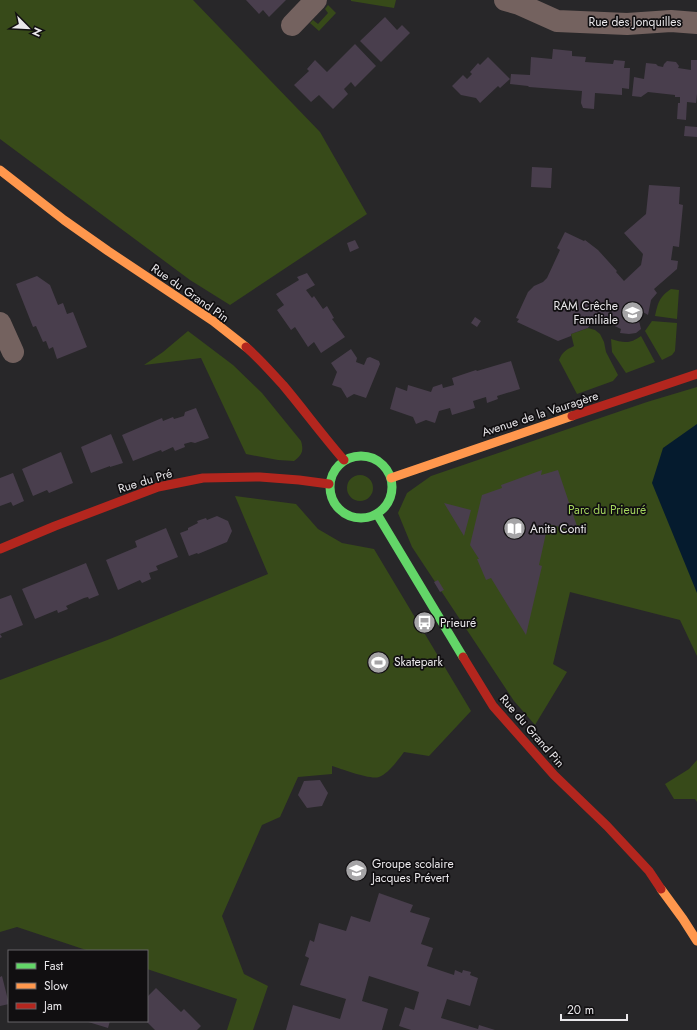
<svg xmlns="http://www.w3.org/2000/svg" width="697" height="1030" font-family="Jost,sans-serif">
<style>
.green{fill:#374a19}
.water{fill:#051b2e}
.building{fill:#493e4d}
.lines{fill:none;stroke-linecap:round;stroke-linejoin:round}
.street{stroke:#74625f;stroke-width:22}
.fast{stroke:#63d668;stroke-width:9}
.slow{stroke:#ff974d;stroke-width:9}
.jam{stroke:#b3261e;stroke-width:9}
.labels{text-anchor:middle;stroke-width:3.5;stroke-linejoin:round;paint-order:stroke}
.street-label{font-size:12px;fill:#e9e7ea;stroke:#110f11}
.poi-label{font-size:12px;fill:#e9e7ea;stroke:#110f11;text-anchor:start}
.park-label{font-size:12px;fill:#a3d45d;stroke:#110f11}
</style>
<rect width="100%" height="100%" fill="#282729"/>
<path class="green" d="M0,0h193l127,132 47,82 -137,91 -40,-25 -190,-141z
M351,0h45l-2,8 -43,-7z
M328,5l8,8 -17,18 -9,-8 3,-3 5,4 10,-11 -3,-4z
M671,289l8,1 -2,29 -22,-3c3,-13 4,-19 16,-27z
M652,321l25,2 -2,28 -3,4 -10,5 -17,-29z
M588,328l7,2 5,4 4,8 2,10 12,23 -5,6 -36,13 -18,-34c4,-9 7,-10 15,-14l-3,-12z
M188,331l45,34 29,28 39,48c3,10 1,14 -7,20l-16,-1 -32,-6 -45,-96 -57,7 19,-13z
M641,336l14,26 -29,11 -14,-21 -1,-13c13,4 19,5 30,-3z
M697,387v269l-17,-36 -110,-28 -17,72 14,8 -32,53 -21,-24 -102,-154 -14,-34 9,-20 24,-17 216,-74z
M347 488a13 13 0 1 1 26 0a13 13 0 1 1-26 0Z
M235,496l61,8 22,25 24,14 32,6 97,162 -42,45 -25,-4c-6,8 -16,22 -25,25 -9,3 -37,-8 -47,-11v8l-34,3 -18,40 -18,8 -40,91 22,58 24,12 -15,44h-26l10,-31 -90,-30v-18h-58l-72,-24 -17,5v-252l110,-41 158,-65z
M697,760v42l-2,-3h-21l-9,-15 24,-15z"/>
<path class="water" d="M697,424v169l-45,-110 11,-35z"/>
<path class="building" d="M246,0h40l-17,17 -6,-7 -4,4z
M385,17l12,13 5,-5 8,8 -29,29 -21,-21z
M355,44l21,22 -21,21 -4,-5 -7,7 4,5 -15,15 -14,-14 -8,7 -17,-17 15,-14 -2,-2 8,-9 12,12z
M553,49l19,2v5l14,1 -1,5 28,2 1,-4 11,1 -1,7h6l-1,21 -7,-1v7l-27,-2 -1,16 -11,-1 -2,-5 1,-12 -53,-4 -1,-1 -18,-2 1,-10 19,1 1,-18 21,2z
M488,57l22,22 -10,9 -2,-2 -18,17 -4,-5 -15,-3 -9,-9 11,-11 4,4 5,-5 -2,-2 8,-9 2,2z
M691,60h6v34l-1,9 -9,-1 -1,18 -9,-1 1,-16h2v-6h-5v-2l-27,-3 -7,5 -9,-1 2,-19 10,2 2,-16 10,1 2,2 5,1 1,-3 3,-3 9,1 3,4 -1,2 13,2z
M685,126l12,1v10l-13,-1z
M532,167l20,1 -1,20 -20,-1z
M649,185l31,2 -1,17 4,1 -4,42 -6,-1 -2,14 7,1 -1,8 -23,20 3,4 -6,7 -3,15 -5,-3 -4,9 2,8 -5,4 -7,1 -9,-1 1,-4 -21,-10v-2l-9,3v3l-3,5 -17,6v2l-13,5 -41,-19 2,-3 -3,-1 12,-26 6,-6 9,-4 4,-4 13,-28 -3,-2 8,-16 19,9 1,-1 13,10 19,21 -1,1 8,9 17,-16 2,-11 -19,-21 22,-19z
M355,240l4,8 -9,4 -3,-9z
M307,273l8,12 -9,5 6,8 2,-2 9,13 4,-3 7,12 -2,1 13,18 -24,16 -7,-11 -6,5 -13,-20 -4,3 -14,-20 7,-5 -8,-11 23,-14 -2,-3z
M37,276l13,9 8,20 5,-2 4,11 6,-2 14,35 -30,12 -4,-12 -4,2 -3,-8 -3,1 -7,-16 -3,1 -17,-43z
M475,317l6,4 -4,6 -6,-4z
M351,349l6,9 -1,4 8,3 3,-7 3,-1 9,4 1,3 -14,34 -12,-4 -7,4 -6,-10 -9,-3 5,-13 -6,-9z
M511,361l9,28 -23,7 1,3 -11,4 -1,-6 -13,4 2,7 -23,7 -2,-7 -11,3 -4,12 -9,-3 -10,4 -3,-7 -23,-8 6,-22 11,4 1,-6 23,7 2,-5 9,-3 1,4 11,-3 -2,-7 24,-8 1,1z
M196,408l13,30 -14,5 -4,-1 -7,2 1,3 -10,4 -2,-4 -11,5 -1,-2 -28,11 -11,-26 40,-17 1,3 10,-4 1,2 10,-3 1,-4z
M111,434l12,29 -13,4v-1l-19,7 -10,-26z
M61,452l12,31 -24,10 -2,-3 -14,6 -11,-27z
M542,470l-1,5 17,-5 21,62 -31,-8 -9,41 3,1 -16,69 -35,-57 -5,2 -9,-21h2l-9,-14 12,-50 20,-7 -1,-3z
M13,473l11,28 -11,5 -2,-4 -11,4v-28z
M444,503l27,7 -7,26z
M217,516l11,5 4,10 -5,11 -29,12 -1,-1 -8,3 -9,-23 8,-3v-2l10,-5 -1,-2 9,-3 1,2z
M166,528l12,29 -22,9 2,4 -9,3 2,6 -9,4 -2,-3 -22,10 -12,-30 31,-13 -2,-6z
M86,563l13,32 -10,4 -1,-2 -4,1 -18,8 2,3 -10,4 -1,-3 -22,9 -13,-30z
M438,580l6,10 -4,2 -6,-10z
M11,595l12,30 -23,9 2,3 -2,1v-39z
M320,780l8,13 -6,13 -15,2 -9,-13 6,-14z
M379,893l34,12 -3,7 20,6 -9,26 12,4 -6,18 27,9 1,-5 7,3 1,-3 8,2 -1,3 8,3 -8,28 -23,-7 -6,19 37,11 1,-4 16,5h-84l-12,-4 6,-19 9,3 5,-18 -50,-16 -7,25 26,8 -6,21h-96l7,-25 47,14 6,-20 -46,-14 9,-27 -4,-2 5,-16 4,2 5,-19 27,8 5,-15 19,6z
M2,976l7,28 -9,2v-29z
M156,988l25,24 3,-3 17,17 -4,4h-42l-9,-9h1l1,-6 -1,-18z
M85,1021h25l-2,7z"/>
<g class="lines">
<path class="street" d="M505,0l14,4 38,17 70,3 44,-3 26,2
M292,25l24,-25
M0,323l13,29"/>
<path class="fast" d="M330 487a31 31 0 1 1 62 0a31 31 0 1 1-62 0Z
M377,514l86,143"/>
<path class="slow" d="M0,170l64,50 44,31 105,70 33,26
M391,478l181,-62
M661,889l22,30 14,22"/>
<path class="jam" d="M246,347c14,12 24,24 37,38 21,25 40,51 61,75
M572,416l125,-42
M0,549l55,-23 103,-39 45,-9 57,-1 39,3 30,4
M463,657l30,49 61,69 53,51 42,45 12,18"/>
</g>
<defs>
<symbol id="school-disc" viewBox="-11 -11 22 22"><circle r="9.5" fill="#a5a4a6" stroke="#110f11"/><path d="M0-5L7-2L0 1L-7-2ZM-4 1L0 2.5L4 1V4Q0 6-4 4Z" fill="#fff"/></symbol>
<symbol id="library-disc" viewBox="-11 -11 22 22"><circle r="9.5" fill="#a5a4a6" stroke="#110f11"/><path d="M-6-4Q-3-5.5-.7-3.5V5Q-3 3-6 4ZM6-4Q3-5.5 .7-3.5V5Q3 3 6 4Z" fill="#fff"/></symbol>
<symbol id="bus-disc" viewBox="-11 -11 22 22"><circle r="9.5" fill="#a5a4a6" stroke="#110f11"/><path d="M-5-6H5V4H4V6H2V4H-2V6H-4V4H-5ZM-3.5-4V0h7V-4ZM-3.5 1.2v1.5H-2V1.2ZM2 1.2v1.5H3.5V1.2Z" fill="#fff"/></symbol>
<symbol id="stadium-disc" viewBox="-11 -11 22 22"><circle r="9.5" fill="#a5a4a6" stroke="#110f11"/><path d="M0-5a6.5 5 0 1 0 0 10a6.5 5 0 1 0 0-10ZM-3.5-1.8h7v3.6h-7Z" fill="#fff"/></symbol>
</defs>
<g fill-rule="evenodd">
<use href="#school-disc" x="620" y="300" width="25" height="25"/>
<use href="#library-disc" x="502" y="516" width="25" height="25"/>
<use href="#bus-disc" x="412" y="610" width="25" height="25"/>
<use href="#stadium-disc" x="366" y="650" width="25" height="25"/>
<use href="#school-disc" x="344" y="858" width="25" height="25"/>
</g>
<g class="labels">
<g class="street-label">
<text x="635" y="26">Rue des Jonquilles</text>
<text transform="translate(190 293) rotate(35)" y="4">Rue du Grand Pin</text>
<text transform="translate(540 414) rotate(-18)" y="4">Avenue de la Vauragère</text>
<text transform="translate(145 481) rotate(-17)" y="4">Rue du Pré</text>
<text transform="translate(532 731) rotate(49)" y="4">Rue du Grand Pin</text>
</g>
<g class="poi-label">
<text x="618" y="310" text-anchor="end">RAM Crêche<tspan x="618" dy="14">Familiale</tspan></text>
<text x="530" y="533">Anita Conti</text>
<text x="440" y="627">Prieuré</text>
<text x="394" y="666">Skatepark</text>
<text x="372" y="868">Groupe scolaire<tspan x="372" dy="14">Jacques Prévert</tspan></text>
</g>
<g class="park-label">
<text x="607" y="514">Parc du Prieuré</text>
</g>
</g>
<rect x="8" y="950" width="140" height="72" fill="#110f11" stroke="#676568"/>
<rect x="16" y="963" width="20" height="6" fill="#63d668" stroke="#676568"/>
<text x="44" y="970" font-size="12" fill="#e9e7ea">Fast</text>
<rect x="16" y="983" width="20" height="6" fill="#ff974d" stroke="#676568"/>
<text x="44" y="990" font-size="12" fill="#e9e7ea">Slow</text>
<rect x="16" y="1003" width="20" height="6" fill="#b3261e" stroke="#676568"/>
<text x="44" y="1010" font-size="12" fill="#e9e7ea">Jam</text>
<g transform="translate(28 28) rotate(114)" stroke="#110f11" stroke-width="3" paint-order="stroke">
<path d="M0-3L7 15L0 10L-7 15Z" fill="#e9e7ea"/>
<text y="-6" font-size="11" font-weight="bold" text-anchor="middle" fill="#e9e7ea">N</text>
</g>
<path d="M561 1014v6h66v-6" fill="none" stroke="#e9e7ea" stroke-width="2"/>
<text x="567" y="1014" font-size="12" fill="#e9e7ea" stroke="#110f11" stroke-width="3" paint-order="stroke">20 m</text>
</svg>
